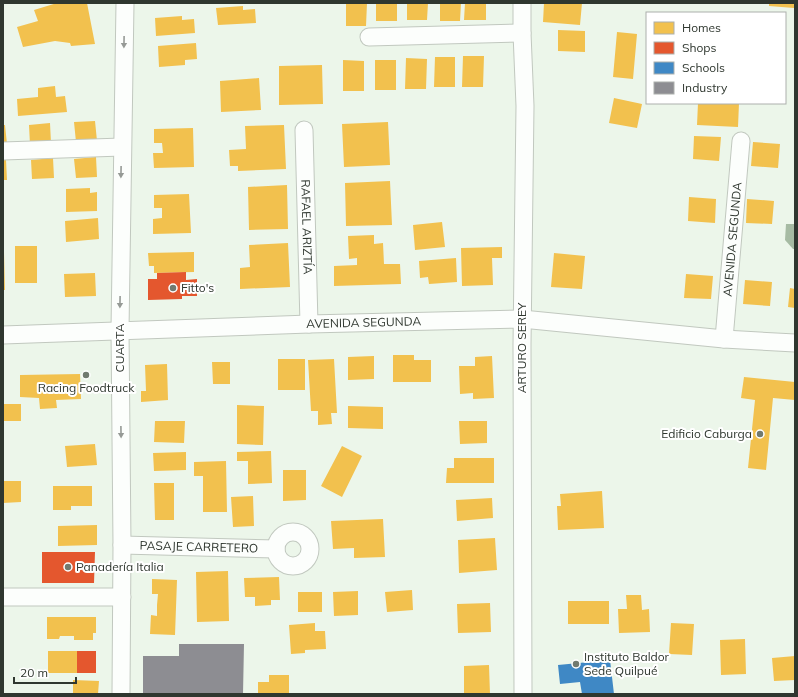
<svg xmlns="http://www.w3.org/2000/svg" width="798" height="697" font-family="Mulish,sans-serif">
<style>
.water{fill:#a6bba3}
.homes{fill:#f2c14e}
.shops{fill:#e4572e}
.schools{fill:#3f88c5}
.industry{fill:#8d8d92}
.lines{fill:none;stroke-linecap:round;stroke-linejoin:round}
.street-casing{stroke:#c1c8bf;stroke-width:19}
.street{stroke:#fcfefc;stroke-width:17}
.oneway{fill:#969a96}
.poi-dot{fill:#717a70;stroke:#fff;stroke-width:1.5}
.labels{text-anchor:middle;stroke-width:4;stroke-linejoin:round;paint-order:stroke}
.street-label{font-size:12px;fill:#2f372f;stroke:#fff}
.poi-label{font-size:12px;fill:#2f372f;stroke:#fff;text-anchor:start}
</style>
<rect width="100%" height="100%" fill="#ecf6ea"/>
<path class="water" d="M786,224h9v25h-2l-8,-9z"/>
<path class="homes" d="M57,3h30l8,41 -24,2 -1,-3 -15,-2 -32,6 -6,-20 21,-6 -4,-11z
M346,3h21l-1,23h-20z
M376,3h21v18h-21z
M407,3h21l-1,17h-20z
M440,3h21l-1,18h-20z
M465,3h21v17h-22z
M544,3h38l-2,22 -37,-3z
M769,3h25v5l-25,-2z
M243,6v4l12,-1 1,14 -38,2 -2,-17z
M182,16v4l12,-1 1,14 -39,3 -1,-18z
M558,30l27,1v21l-27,-1z
M617,32l20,2 -4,45 -20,-2z
M196,43l1,16 -12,1v5l-26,2 -1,-21z
M463,56h21l-1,31h-21z
M435,57h20v30h-21z
M406,58l21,1 -1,30h-21z
M343,60l21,1v30h-21z
M375,60h21v30h-21z
M322,65l1,39 -44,1v-39z
M259,78l2,32 -40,2 -1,-31z
M55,86l1,11 9,-1 2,16 -49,4 -1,-17 21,-2v-9z
M614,98l28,6 -5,24 -28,-5z
M698,103h41l-1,24 -41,-2z
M95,121l2,20 -21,1 -2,-20z
M388,122l2,43 -46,2 -2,-43z
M50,123l1,20 -21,2 -1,-20z
M3,125h2l2,19 -4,1z
M284,125l2,44 -48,2v-5h-8l-1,-16 17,-1 -1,-23z
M193,128l1,39 -40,1 -1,-15h10l-1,-10h-8v-14z
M694,136l27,1 -2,24 -26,-2z
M753,142l27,2 -2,24 -27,-2z
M96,157l1,20 -21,1 -2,-19z
M53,158l1,20 -22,1 -1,-19z
M3,160h3l1,20h-4z
M390,181l2,44 -46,1 -1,-43z
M287,185l1,44 -39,1 -1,-43z
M90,188v5l7,-1v19l-31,1v-23z
M189,194l2,39 -38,1v-15l9,-1v-10h-8v-13z
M689,197l27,2 -1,24 -27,-2z
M747,199l27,2 -2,23 -26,-1z
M98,218l1,21 -33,3 -1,-21z
M442,222l3,25 -30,3 -2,-25z
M374,235v9l9,-1 1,21h16l1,20 -67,2v-20l23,-1v-7l-8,1 -1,-23z
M288,243l2,44 -50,2v-21l10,-1 -1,-22z
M15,246h22v37h-22z
M502,247v11h-10l1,27 -31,1 -1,-38z
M3,252h1l1,38h-2z
M194,252v20l-40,1v-7h-5l-1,-13z
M554,253l31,3 -3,33 -31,-2z
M456,258l1,24 -28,2 -1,-7 -8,1 -1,-17z
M95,273l1,23 -31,1 -1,-23z
M686,274l27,2 -2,23 -27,-1z
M745,280l27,2 -2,24 -27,-2z
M790,288l5,1v19l-7,-1z
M393,355h21v5h17v22h-38z
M374,356v23l-26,1v-23z
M492,356l2,42 -21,1v-6l-13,1 -1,-28h16v-9z
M278,359h27v31h-27z
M334,359l3,54h-6l1,11 -14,1v-14h-7l-3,-51z
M212,362h18v22h-17z
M167,364l1,36 -27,2v-11h5l-1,-26z
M80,374l1,25 -25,1 1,8 -17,1 -1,-11 -19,-1v-22z
M744,377l51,5v18l-22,-2 -7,72 -18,-2 7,-68 -14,-2z
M3,404h18v17h-18z
M237,405l27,1 -1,39 -26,-1z
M348,406l35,1v22l-35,-1z
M155,421h30l-1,22 -30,-1z
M459,421h28v22l-27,1z
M95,444l2,21 -30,2 -2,-21z
M342,446l20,10 -20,41 -21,-11z
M271,451l1,32 -24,1v-23h-11v-9z
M186,452v18l-32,1 -1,-18z
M454,458h40v25h-48l1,-15h7z
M226,461l1,51h-24v-36h-9v-14z
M283,470h23v30l-23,1z
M3,481h18v21l-18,1z
M154,483h20v37h-19z
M53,486h39v20h-21v4h-18z
M602,491l2,37 -46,2 -1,-24h4l-1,-12z
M253,496l1,30 -21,1 -2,-30z
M492,498l1,20 -36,3 -1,-21z
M383,519l2,38 -31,1v-10l-21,1 -2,-28z
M97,525v20l-39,1v-20z
M495,538l2,32 -38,3 -1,-33z
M228,571l1,50 -32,1 -1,-50z
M279,577l1,23h-9v5l-16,1v-9h-10l-1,-19z
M152,579l25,1 -2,55 -25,-1 1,-19 6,1v-11l1,-11h-6z
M412,590l1,20 -26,2 -2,-20z
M358,591v24l-24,1 -1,-24z
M298,592h24v20h-24z
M626,595h15l1,15 7,-1 1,23 -31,1 -1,-24h9z
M568,601h41v23h-41z
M490,603l1,29 -33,1 -1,-29z
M47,617h49v16h-3v7h-19v-4h-14l-1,3h-12z
M315,623v8h10l1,18 -21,1v3l-14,1 -2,-29z
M671,623l23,1 -2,31 -23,-1z
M745,639l1,35 -25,1 -1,-35z
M48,651h29v22h-29z
M795,656v24l-21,1 -2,-23z
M489,665l1,29h-26v-28z
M269,675h20v19h-31v-12h11z
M73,680l26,1 -1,13h-25z"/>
<path class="shops" d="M186,272v8l11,-1v17h-15v3l-34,1v-21h9v-6z
M42,552h53l-1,31h-52z
M77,651h19v22h-19z"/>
<path class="schools" d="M610,660l4,34h-32l-2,-12 -20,2 -2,-19z"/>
<path class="industry" d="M179,644h65l-1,50h-100v-38h36z"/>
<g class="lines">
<defs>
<g id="street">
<path d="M522,3v30l3,73 -3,239 1,349"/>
<path d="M369,37l153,-4"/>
<path id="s1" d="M304,130l5,194"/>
<path d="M3,151l119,-4"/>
<path id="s2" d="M3,335l306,-11 213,-5 202,20 71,4"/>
<path id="s3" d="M724,339l17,-198"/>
<circle cx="293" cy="549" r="17"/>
<path id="s4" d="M122,545l154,4"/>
<path d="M3,597h119"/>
<path d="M121,694l1,-149 -2,-215 5,-327"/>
</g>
</defs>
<use href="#street" class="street-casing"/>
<use href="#street" class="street"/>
</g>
<defs><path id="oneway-solid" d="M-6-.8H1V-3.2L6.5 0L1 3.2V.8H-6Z"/></defs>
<g class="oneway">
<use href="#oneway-solid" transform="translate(124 42) rotate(91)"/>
<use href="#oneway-solid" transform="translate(121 172) rotate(91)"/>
<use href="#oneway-solid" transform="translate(120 302) rotate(91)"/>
<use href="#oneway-solid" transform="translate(121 432) rotate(89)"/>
</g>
<g class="poi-dot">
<circle cx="173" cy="288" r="4"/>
<circle cx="86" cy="375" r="4"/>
<circle cx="760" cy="434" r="4"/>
<circle cx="68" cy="567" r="4"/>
<circle cx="576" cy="664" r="4"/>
</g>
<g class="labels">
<g class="street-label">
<text dy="4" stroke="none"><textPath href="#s1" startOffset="97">RAFAEL ARIZTÍA</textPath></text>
<text dy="4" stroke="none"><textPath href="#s3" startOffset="100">AVENIDA SEGUNDA</textPath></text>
<text dy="4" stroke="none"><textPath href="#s2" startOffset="361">AVENIDA SEGUNDA</textPath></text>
<text transform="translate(120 348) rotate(-90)" y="4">CUARTA</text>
<text transform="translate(522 348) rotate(-90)" y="4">ARTURO SEREY</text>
<text dy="4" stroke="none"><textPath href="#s4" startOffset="77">PASAJE CARRETERO</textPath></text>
</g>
<g class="poi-label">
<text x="181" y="292">Fitto's</text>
<text x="86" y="392" text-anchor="middle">Racing Foodtruck</text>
<text x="752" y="438" text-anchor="end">Edificio Caburga</text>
<text x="76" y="571">Panadería Italia</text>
<text x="584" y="661">Instituto Baldor<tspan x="584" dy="14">Sede Quilpué</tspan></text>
</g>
</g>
<rect width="798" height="697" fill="none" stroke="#2f372f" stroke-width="8"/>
<rect x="646" y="12" width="140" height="92" fill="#ffffff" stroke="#acafac"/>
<rect x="654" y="22" width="20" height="12" fill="#f2c14e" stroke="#acafac"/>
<text x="682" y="32" font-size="12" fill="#2f372f">Homes</text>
<rect x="654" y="42" width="20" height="12" fill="#e4572e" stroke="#acafac"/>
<text x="682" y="52" font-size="12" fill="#2f372f">Shops</text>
<rect x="654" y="62" width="20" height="12" fill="#3f88c5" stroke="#acafac"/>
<text x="682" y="72" font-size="12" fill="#2f372f">Schools</text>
<rect x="654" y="82" width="20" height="12" fill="#8d8d92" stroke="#acafac"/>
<text x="682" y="92" font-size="12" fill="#2f372f">Industry</text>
<path d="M14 677v6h62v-6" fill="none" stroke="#2f372f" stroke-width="2"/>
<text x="20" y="677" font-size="12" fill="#2f372f" stroke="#ffffff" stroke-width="3" paint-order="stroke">20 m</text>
</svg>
